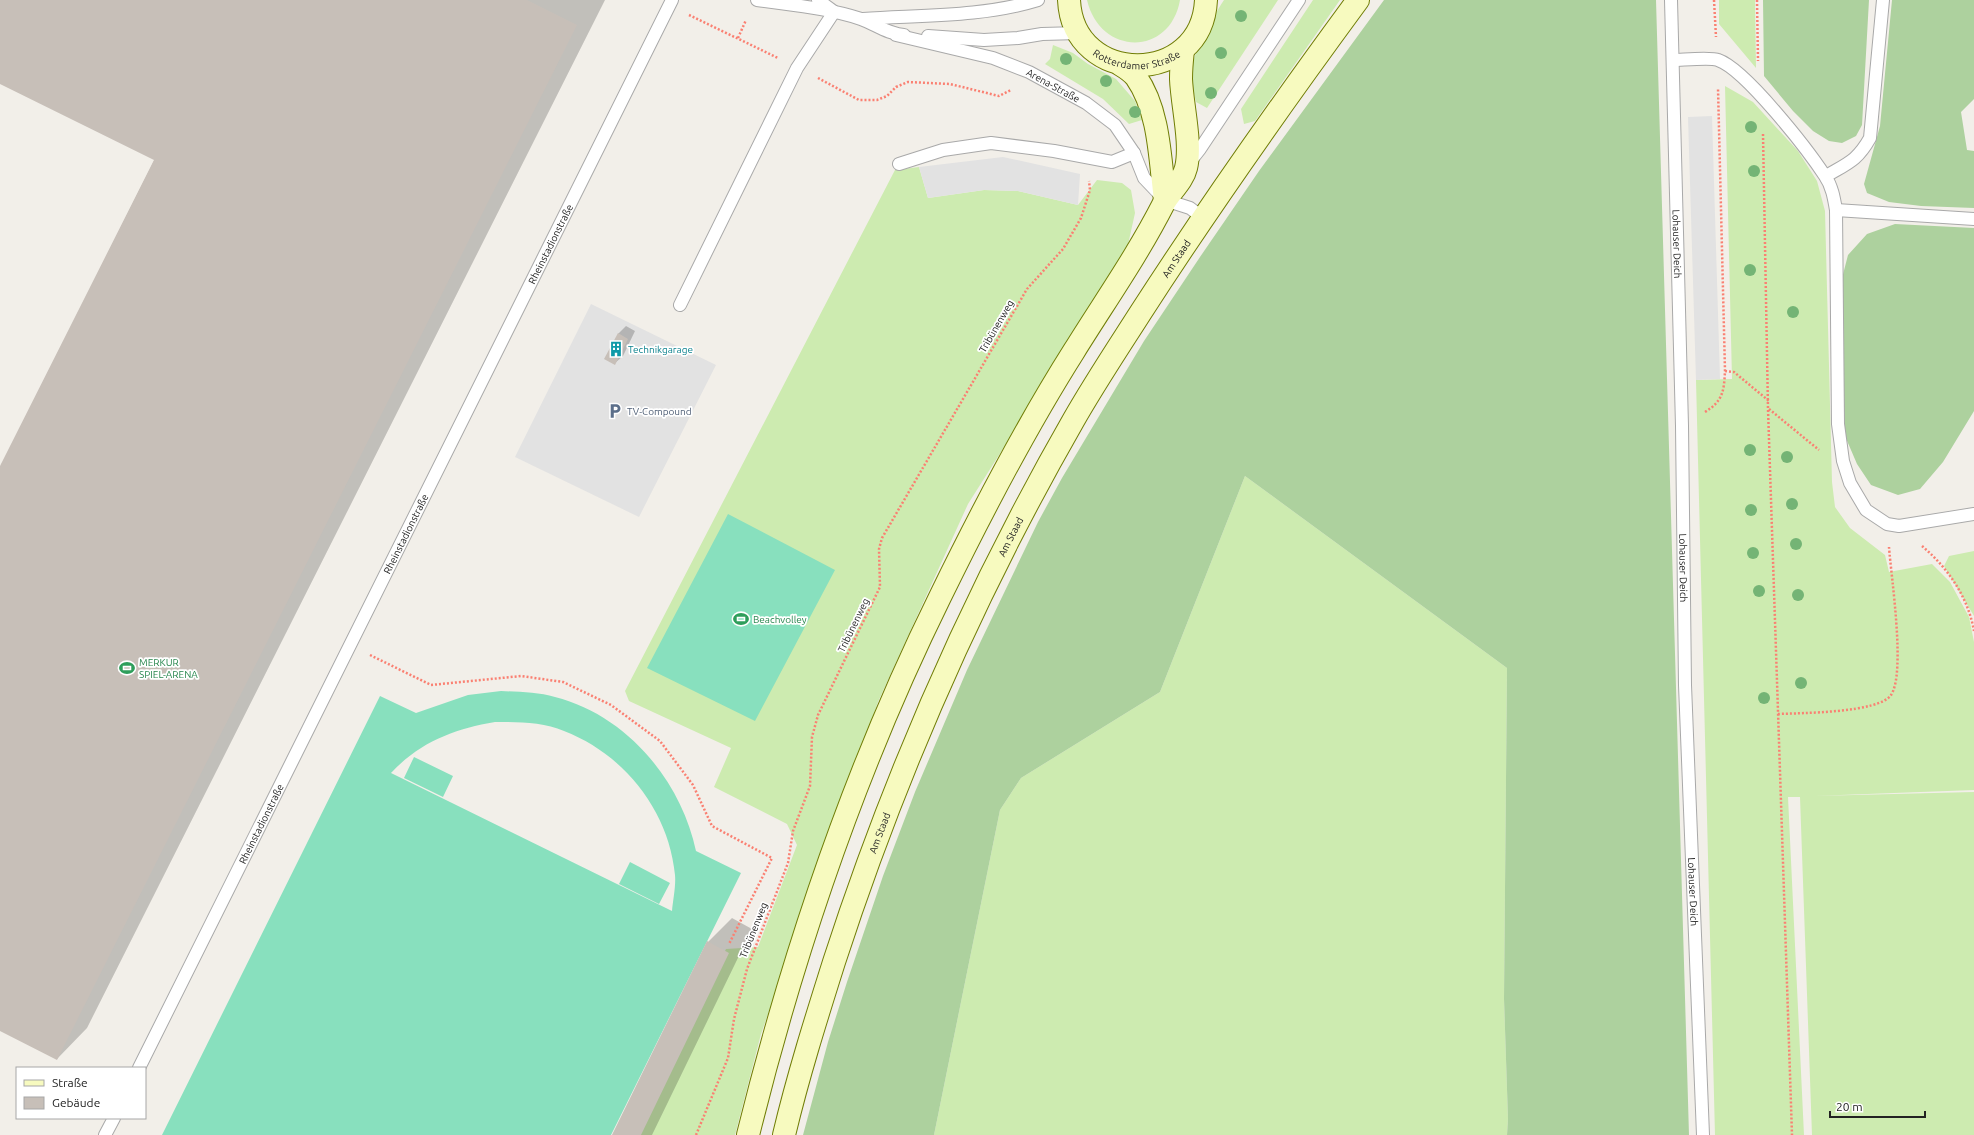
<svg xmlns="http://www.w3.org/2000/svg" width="1974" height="1135" font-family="Ubuntu,sans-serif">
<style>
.grass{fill:#cdebb0}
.forest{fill:#add19e}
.pitch{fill:#88e0be;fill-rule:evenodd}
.parking{fill:#e2e2e2}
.shadow{fill:#0003}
.building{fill:#c7bfb8}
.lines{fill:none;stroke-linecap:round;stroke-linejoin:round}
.lane-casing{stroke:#a9a9a9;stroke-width:14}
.secondary-casing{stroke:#707d05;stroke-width:24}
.path{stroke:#fa8072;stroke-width:2.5;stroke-dasharray:2 2;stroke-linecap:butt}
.lane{stroke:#fff;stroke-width:12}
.secondary{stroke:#f7fabf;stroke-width:22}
.tree{fill:#74b475}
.labels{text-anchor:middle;stroke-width:3.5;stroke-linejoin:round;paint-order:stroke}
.street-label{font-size:10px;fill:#222;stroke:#fff}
.culture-label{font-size:10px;fill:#0d838f;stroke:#fff;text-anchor:start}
.service-label{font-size:10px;fill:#4e5e75;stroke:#fff;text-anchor:start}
.leisure-label{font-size:10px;fill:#27864d;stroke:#fff;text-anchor:start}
</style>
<rect width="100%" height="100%" fill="#f2efe9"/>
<path class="grass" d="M1087,0h93c-10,57 -80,56 -93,0z
M1224,0h54l-71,108 -11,-6c-2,-9 -5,-19 -5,-28 2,-24 20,-54 33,-74z
M1313,0h27l-85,121 -11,3 -3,-15z
M1719,0h36l1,68 -37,-44z
M1053,45l20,8 15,11 28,15 19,22 7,19 -13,4 -26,-25 -58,-35 5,-5z
M1725,86l28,16 45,49 19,30 8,30 7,271 3,25 15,21 35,27 4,17 43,-8 18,18 19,35 5,25v148l-160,6 160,-4v343h-162l-12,-338h-12l16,338h-89l-19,-755 36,-1z
M919,167l9,31 56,-8 34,1 60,14 19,-25 25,3 9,7 4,23 -11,50 -35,50 -121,191 -90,198 -117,332 -26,101h-98l89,-186 32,-2 39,-102 -10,-21 -73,-37 17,-39 -102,-47 -4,-10 270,-521z
M1245,476l262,192 -3,331 4,120 -1,16h-573l66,-325 21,-32 139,-86z
M1974,551v65l-30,-50 5,-10z"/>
<path class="forest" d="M1384,0h272l33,1135h-182l1,-16 -4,-120 3,-331 -262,-192 -85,216 -139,86 -21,32 -66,325h-131l25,-93 19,-60 36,-106 32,-84 52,-122 71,-148 24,-44 82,-137 56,-84 59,-86z
M1763,0h106l-7,125 -6,11 -14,7 -13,-2 -16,-10 -20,-20 -29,-35z
M1892,0h82v99l-13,13 6,38 7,1v57l-53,-2 -32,-4 -22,-9 -3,-9 16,-58z
M1895,224l79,4v183l-31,51 -23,27 -22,6 -27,-10 -14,-21 -12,-28 -5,-150 8,-31 19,-21z"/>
<path class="pitch" d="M728,514l107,56 -80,151 -108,-53z
M501,691c18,1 37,1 54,6 71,18 126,83 141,154l45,22 -130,262h-449l218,-439 36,17 52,-18zM495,722c23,0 48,0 69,9 60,23 105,80 111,144 1,11 -2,25 -3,36l-281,-138c29,-31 63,-44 104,-51z
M414,757l39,19 -10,21 -39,-19z
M630,862l40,21 -11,21 -40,-20z"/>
<path class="parking" d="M1712,116l8,263 -24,1 -8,-263z
M1003,157l77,17 -2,31 -60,-14 -34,-1 -56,8 -9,-31z
M591,304l125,61 -77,152 -124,-60z"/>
<path class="shadow" d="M0,0h605l-518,1028 -30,31 -57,-29v-562l155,-309 -155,-76z
M626,326l9,5 -12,25 -8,7 3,-29z
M732,918l20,11 -100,206h-39l95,-193z"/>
<path class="building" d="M0,0h527l50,25 -520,1035 -57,-29v-565l154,-306 -154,-76z
M618,333l10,6 -13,26 -11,-6z
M707,941l22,12 -88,182h-29z"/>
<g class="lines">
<defs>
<g id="lane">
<path d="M757,0c34,5 71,8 104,19 14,5 27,15 43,16"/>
<path d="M818,0l15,11"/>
<path id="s1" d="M1671,0l11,426 3,259 18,450"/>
<path d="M863,19c58,-4 120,-2 175,-19"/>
<path id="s2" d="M896,35l97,23 36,14 57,31 29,22 19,28 10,25 21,22 25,8 13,10"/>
<path d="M928,36l56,4 34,-2 24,-4 37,-1"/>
<path d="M1673,60c9,0 38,-3 45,0 27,9 90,90 107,116 7,10 9,22 11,34l2,214 5,37 7,22 16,27 21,14 12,2 75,-12"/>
<path d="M1189,163l11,-14 99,-149"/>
<path d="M899,164l44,-14 48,-7 63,8 58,11 22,-9"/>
<path d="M1826,176c22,-13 31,-15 44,-38l13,-138"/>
<path d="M1836,210l138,9"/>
<path d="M680,305l117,-237 37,-56"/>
<path id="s3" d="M139,1068l533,-1068"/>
<path d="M105,1135l9,-17"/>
</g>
<g id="secondary">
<path id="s4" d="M1069,0c4,87 133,87 137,0"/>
<path d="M1121,65c5,3 11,7 15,12 24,34 24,84 29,123"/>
<path d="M748,1135c45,-182 109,-370 192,-538 41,-84 84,-167 134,-246 31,-50 63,-95 90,-148 6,-11 19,-22 22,-35 6,-24 -4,-63 -5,-89 0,-9 1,-20 2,-29"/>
<path id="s5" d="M784,1135c14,-59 32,-116 50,-173 61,-188 141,-370 239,-541 21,-37 45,-73 68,-109 69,-107 142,-210 217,-312"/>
</g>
</defs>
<use href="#lane" class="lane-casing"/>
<use href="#secondary" class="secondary-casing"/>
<path class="path" d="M1714,0l2,37
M1757,0l1,61
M689,15l89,43
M738,38l8,-18
M818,78l41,22h18l10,-4 9,-9 12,-5 42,2 49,12 12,-6
M1763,134l5,275 24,726
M1725,371l9,1 35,29
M1769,409l50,41
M1705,412c18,-11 19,-21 20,-41l-7,-283
M1922,546c26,22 46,51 52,85
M370,655l61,30 90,-9 42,6 48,23 49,36 33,44 19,41 60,32 -43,86
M1778,714c22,-1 101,-1 113,-19 15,-22 0,-119 -2,-148
M696,1135l32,-77 6,-39 13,-50 41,-106 5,-32 17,-45 2,-49 6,-22 62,-128 -1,-38 3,-11 145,-249 36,-40 18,-31 9,-28 -1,-9"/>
<use href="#lane" class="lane"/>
<use href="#secondary" class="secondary"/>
</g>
<g class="tree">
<circle cx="1241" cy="16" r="6"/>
<circle cx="1221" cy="53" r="6"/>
<circle cx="1066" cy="59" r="6"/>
<circle cx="1106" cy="81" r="6"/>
<circle cx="1211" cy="93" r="6"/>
<circle cx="1135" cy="112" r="6"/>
<circle cx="1751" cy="127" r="6"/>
<circle cx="1754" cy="171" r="6"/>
<circle cx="1750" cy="270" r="6"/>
<circle cx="1793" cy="312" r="6"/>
<circle cx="1750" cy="450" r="6"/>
<circle cx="1787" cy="457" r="6"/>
<circle cx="1792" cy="504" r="6"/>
<circle cx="1751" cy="510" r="6"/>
<circle cx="1796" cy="544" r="6"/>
<circle cx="1753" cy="553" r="6"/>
<circle cx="1759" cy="591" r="6"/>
<circle cx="1798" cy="595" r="6"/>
<circle cx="1801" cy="683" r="6"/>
<circle cx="1764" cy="698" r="6"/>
</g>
<defs>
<symbol id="building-bare" viewBox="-9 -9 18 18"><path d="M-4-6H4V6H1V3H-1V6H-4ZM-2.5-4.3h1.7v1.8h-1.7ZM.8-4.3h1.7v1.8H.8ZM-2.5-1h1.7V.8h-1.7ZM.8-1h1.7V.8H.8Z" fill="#0f9aa8" stroke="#fff" stroke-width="2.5" paint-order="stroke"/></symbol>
<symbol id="parking-bare" viewBox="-9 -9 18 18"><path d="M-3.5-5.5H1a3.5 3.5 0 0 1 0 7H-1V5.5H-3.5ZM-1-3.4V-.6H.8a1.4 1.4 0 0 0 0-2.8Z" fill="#5c6f8a" stroke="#fff" stroke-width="2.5" paint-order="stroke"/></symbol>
<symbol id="stadium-bare" viewBox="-9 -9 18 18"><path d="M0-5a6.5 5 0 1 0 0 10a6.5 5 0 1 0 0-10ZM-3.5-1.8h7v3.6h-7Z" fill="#2e9e5b" stroke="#fff" stroke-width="2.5" paint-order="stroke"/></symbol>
</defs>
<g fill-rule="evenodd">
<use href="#building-bare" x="605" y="338" width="22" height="22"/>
<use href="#parking-bare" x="604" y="400" width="22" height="22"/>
<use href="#stadium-bare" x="730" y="608" width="22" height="22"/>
<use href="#stadium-bare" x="116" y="657" width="22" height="22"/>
</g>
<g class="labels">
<g class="street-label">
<text dy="4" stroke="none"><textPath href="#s4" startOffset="104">Rotterdamer Straße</textPath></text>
<text dy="4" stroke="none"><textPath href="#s2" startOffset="166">Arena-Straße</textPath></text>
<text dy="4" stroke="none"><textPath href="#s3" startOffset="921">Rheinstadionstraße</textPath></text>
<text dy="4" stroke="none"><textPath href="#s1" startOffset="244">Lohauser Deich</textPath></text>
<text dy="4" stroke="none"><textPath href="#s5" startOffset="965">Am Staad</textPath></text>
<text transform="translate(996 326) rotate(-60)" y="4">Tribünenweg</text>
<text dy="4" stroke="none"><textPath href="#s3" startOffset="597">Rheinstadionstraße</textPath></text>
<text dy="4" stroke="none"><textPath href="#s5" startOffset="641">Am Staad</textPath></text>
<text dy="4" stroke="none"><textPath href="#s1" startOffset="568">Lohauser Deich</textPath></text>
<text transform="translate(853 625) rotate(-64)" y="4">Tribünenweg</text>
<text dy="4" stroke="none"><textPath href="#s3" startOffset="273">Rheinstadionstraße</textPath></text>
<text dy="4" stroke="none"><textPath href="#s5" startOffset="317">Am Staad</textPath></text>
<text dy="4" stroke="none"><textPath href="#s1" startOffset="892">Lohauser Deich</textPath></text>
<text transform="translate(753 930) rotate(-68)" y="4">Tribünenweg</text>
</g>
<g class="culture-label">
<text x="628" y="353">Technikgarage</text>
</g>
<g class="service-label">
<text x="627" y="415">TV-Compound</text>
</g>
<g class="leisure-label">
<text x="753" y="623">Beachvolley</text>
<text x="139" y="666">MERKUR<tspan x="139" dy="12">SPIEL-ARENA</tspan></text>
</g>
</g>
<rect x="16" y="1067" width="130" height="52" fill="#ffffff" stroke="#a7a7a7"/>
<rect x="24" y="1080" width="20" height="6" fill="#f7fabf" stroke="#a7a7a7"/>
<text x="52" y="1087" font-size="12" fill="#222222">Straße</text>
<rect x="24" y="1097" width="20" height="12" fill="#c7bfb8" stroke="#a7a7a7"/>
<text x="52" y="1107" font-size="12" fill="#222222">Gebäude</text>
<path d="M1830 1111v6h95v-6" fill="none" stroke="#222222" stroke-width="2"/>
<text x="1836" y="1111" font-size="12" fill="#222222" stroke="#ffffff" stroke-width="3" paint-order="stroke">20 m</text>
</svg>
